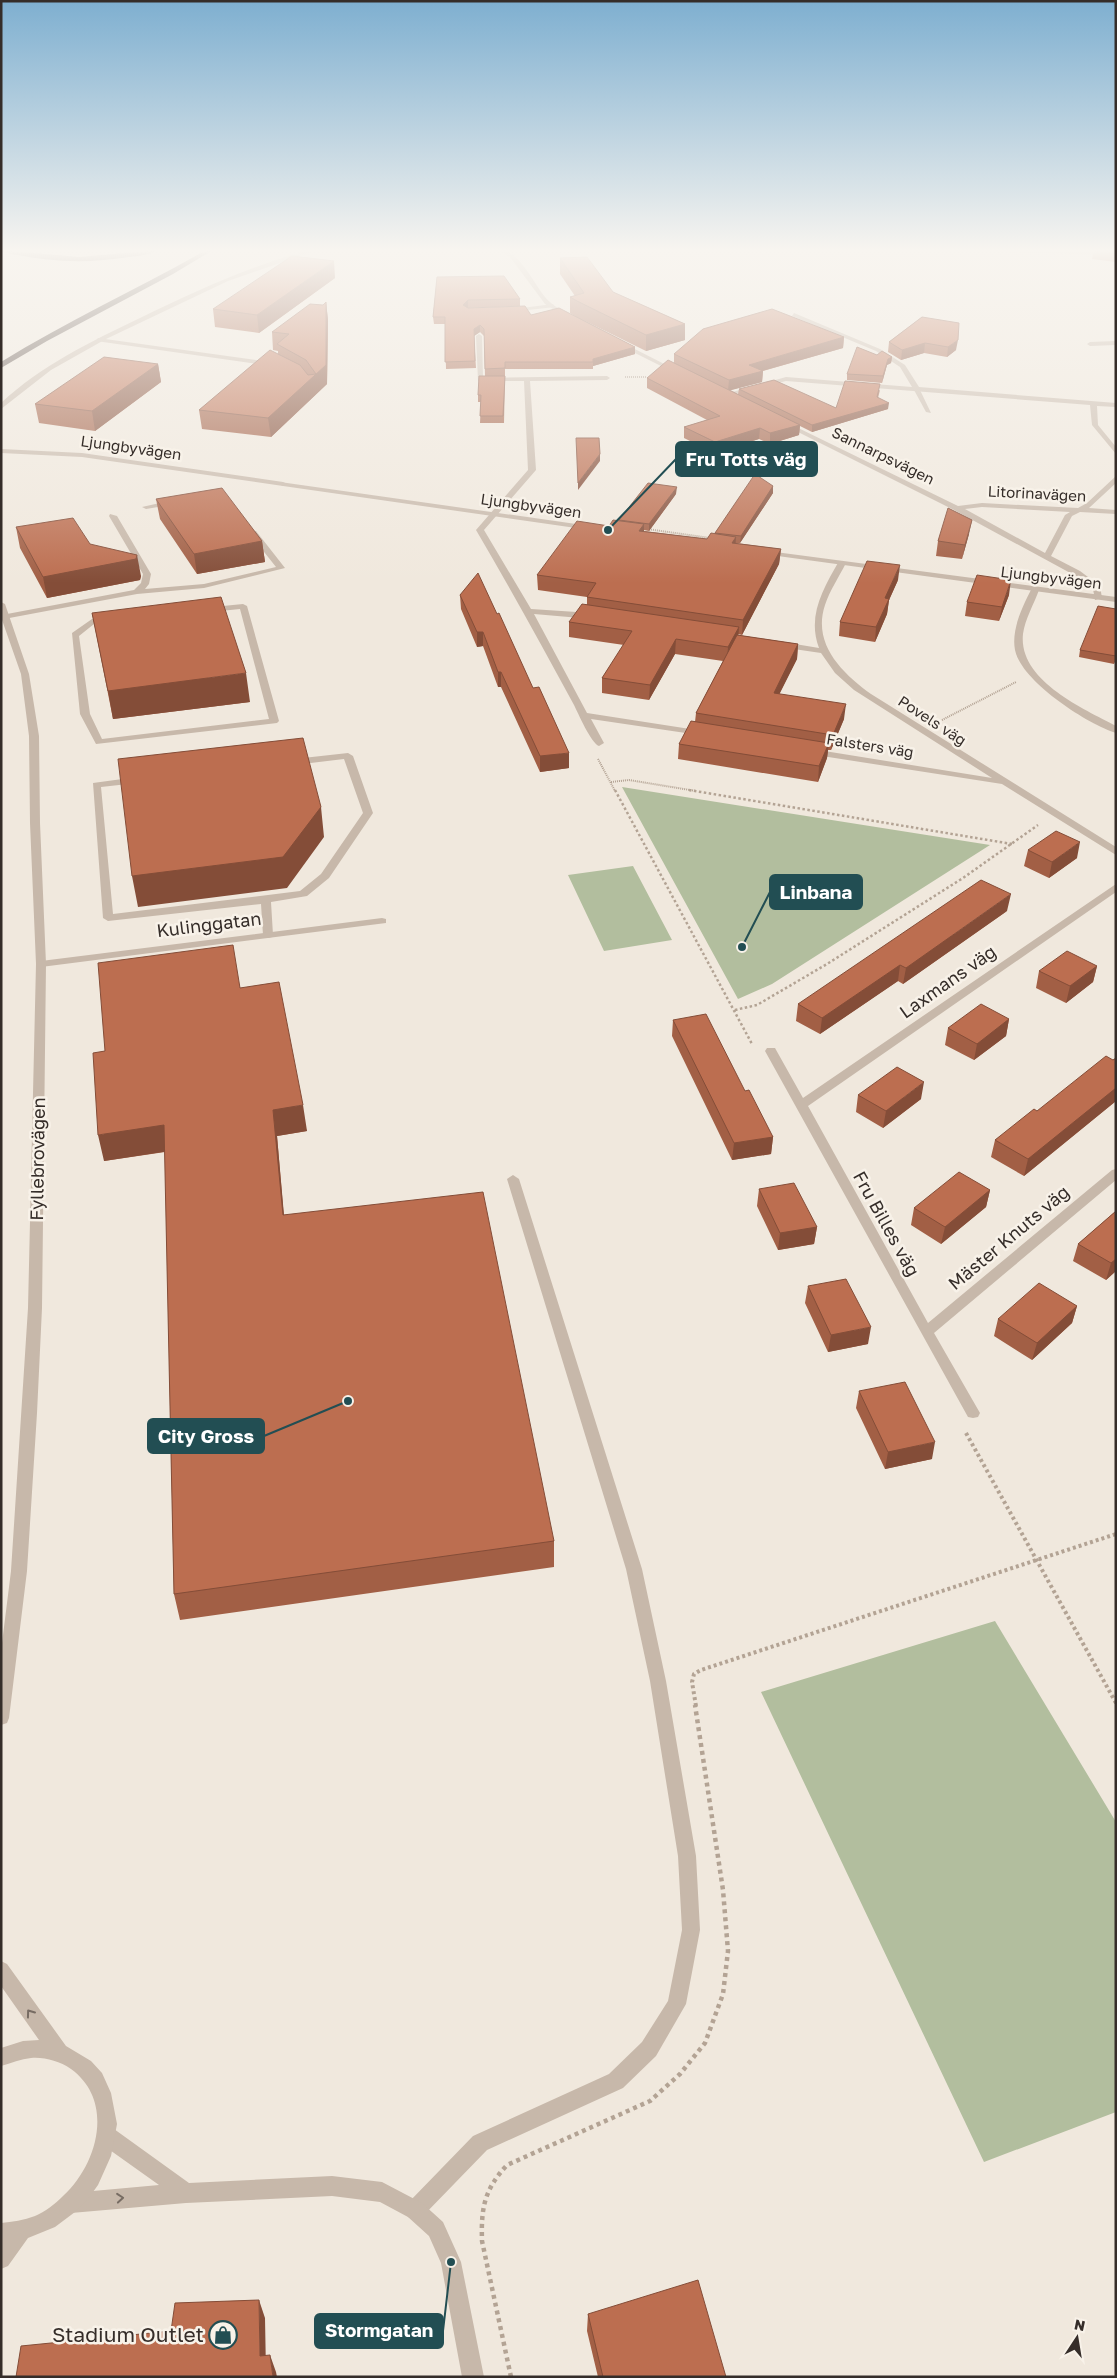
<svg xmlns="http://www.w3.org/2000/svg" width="1117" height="2378" font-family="'Golos Text',sans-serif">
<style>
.green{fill:#b2be9e}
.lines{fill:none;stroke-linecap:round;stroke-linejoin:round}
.path-far3{stroke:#b3a394;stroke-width:2;stroke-dasharray:1 1;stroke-linecap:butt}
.path-far2{stroke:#b3a394;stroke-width:2.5;stroke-dasharray:2.5 2.5;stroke-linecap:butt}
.path-far1{stroke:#b3a394;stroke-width:4;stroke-dasharray:3 3;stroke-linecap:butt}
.path{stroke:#b3a394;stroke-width:4.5;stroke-dasharray:4 4;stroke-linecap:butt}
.service{fill:#c7b8aa;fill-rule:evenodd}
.minor{fill:#c7b8aa;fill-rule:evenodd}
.tertiary{fill:#c7b8aa;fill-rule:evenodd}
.motorway{fill:#564841;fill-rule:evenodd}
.wall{fill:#a25f45}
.shaded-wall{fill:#844d38}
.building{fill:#bc6e50;stroke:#844d38}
.oneway{stroke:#776c63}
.labels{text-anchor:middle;stroke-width:5;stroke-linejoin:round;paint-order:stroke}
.far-street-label{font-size:15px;fill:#352d29;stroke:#f8f2e9}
.street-label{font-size:18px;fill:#352d29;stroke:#f8f2e9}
.near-poi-label{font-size:21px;fill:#352d29;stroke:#f8f2e9;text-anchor:end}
.leader{fill:none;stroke:#224e53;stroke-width:2}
.callout-dot{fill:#224e53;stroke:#f8f2e9;stroke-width:2}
.callout{fill:#224e53;stroke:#224e53;stroke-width:2}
.callout-label{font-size:19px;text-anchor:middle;font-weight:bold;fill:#fff}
</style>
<rect width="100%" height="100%" fill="#f0e8dd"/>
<path class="green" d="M622,787l368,58 -218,139 -34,15z
M633,866l39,74 -68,11 -36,-76z
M995,1621l121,201v290l-132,50 -223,-470z"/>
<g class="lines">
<path class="path-far3" d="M625,377h21
M647,529l63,9
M942,720l74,-38
M598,759l17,32
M611,782l18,-2 67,11"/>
<path class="path-far2" d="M615,790l137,254
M689,790l323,54
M735,1010l22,-5 70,-41 136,-86 75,-53"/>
<path class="path-far1" d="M966,1433l150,270
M696,1706l-4,-24 2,-8 7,-4 415,-136"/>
<path class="path" d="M511,2377l-29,-136c-1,-33 2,-51 25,-76l143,-64 30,-27 25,-31 18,-49 5,-43 -5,-61 -28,-185"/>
<path class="service" d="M553,304l2,3 -45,5 -3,-2z
M98,338l173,24 3,2 -3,2 -175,-25z
M917,388l3,2 11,23 -5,-1 -12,-22z
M1,449l81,4 201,29 4,2 -4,2 -201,-29 -81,-4z
M173,500l4,2 -1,2 -30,5 -4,-2z
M110,514l7,2 34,58 -2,10 -4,5 59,-5 72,-17 -27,-34 4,-2h3l29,37 -81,20 -67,6 -133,25 -1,-2 4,-3 127,-24 7,-7 2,-9 -34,-58z
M243,604l4,2 32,115 -2,2 -181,21 -16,-30 -8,-81 20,-14zM240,609l29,110 -167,20 -12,-25 -11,-78 15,-12z
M348,753l5,3 20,57 -44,65 -22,18 -36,6 2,33 -1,2 -4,1 -5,-3 -2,-31 -153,17 -5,-3 -10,-135 44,-6 5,3 -5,3 -36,4 12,127 187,-23 21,-17 42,-61 -19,-54 -50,6 -5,-3 5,-3z
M513,1175l6,4 123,390 24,112 30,175 4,74 -14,74 -30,52 -33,32 -136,62 -65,67 -7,3 -7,-3 -3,-7 3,-7 65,-67 136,-62 33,-32 26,-41 14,-71 -4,-74 -28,-175 -24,-112 -119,-390z"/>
<path class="minor" d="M499,250c21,-2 36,39 51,52 6,6 16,10 23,15v2h-4l-24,-15 -35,-47z
M987,250l129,1v4l-126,-3z
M794,313l86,36 25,16 14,22 197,16v4l-19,-1 1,19 18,22v7l-24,-29 -2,-20 -304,-24 -61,15v-2l61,-17 126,10 -12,-20 -24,-16 -84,-35z
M479,334l3,2 1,42 124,-2 3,2 -3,2 -77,1 6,89 -52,60 47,79 61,4 4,3 -4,3 -58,-5 53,99 116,18 3,1v4l-115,-17 13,24 -5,3c-8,-3 -21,-33 -25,-41 -32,-59 -64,-117 -98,-175l52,-60 -4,-89h-46l-2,-45z
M1116,341v4l-26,1 -3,-2 3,-2z
M617,342h4l59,30 -5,1 -58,-29z
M786,422l172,84 24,-3 96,5 9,-5 29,-27v7l-27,25 27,2v4l-36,-2 -8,4 -21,40 29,15 20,15 2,12 -7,2 -2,-11 -19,-14 -120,-65 -170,-85 -1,-1zM982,507l88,5 -5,3 -20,38 -80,-44z
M839,561l7,2c-7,14 -16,27 -21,42 -13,39 17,68 46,89l245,153v8l-114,-71 -193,-30v-4l3,-1 180,29 -138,-88 -19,-17 -14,-20 -41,-6 -1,-2 4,-3 36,6c-12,-32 4,-59 20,-87z
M1032,588l7,2c-5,14 -14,29 -16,44 -5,46 59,74 93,92v7c-29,-9 -95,-52 -101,-83 -4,-20 8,-45 17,-62z
M1116,884v8l-308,214 120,217 184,-153 4,-1v11l-182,153 46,80 -2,4 -5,1 -5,-1 -203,-366 2,-3h8l28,50z
M382,918l4,1v4l-345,44 -5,-3 5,-3z
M107,2126l7,3 75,54 143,-7 50,6 40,21 21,19 18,40 23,115h-22l-21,-114 -12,-27 -21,-19 -28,-15 -48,-6 -146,7 -115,10 -7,-3 -3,-7 3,-7 7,-3 88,-8 -59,-42 -3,-7 3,-7z"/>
<path class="tertiary" d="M309,250h8l-89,31 -122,58 -55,31 -50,39v-6c41,-38 89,-61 139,-85 55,-27 110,-52 169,-68z
M280,482l310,44 4,2 -4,2 -307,-44 -4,-2z
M760,550l356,47v5l-353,-48h-3z
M1,602l4,2 24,70 10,62 1,87 6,141 -4,344 -5,105 -10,158 -18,147 -2,5 -6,2v-74l10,-80 17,-263 8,-344 -6,-141 -1,-87 -8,-62 -20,-57z
M1,1961l6,3 59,82 25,15 11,12 9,20 6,31 -6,32 -13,29 -10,14 -13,13 -20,15 -27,11 -20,28 -7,3v-46c11,-1 23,-3 34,-7 10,-4 20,-12 28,-20 35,-32 52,-95 8,-127 -12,-8 -26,-12 -40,-11 -10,1 -20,5 -30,8v-18l22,-7 16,-1 -38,-54z"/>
<path class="motorway" d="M1,250l78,7 79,-7c-7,5 -20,6 -29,7 -43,7 -84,5 -126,-5z
M206,250h7l-40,24 -126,67 -46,27v-6c66,-41 137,-73 205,-112z"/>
</g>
<path class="wall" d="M1094,250h22v12l-24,-3z
M560,258l53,34 72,32v16l-39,11 -65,-32 54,28v7l-42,12v3h-88v7h-20l-1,-40 -4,-4 -6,4 2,32 -30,1 -1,-45h-11l-1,-7 4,-40 83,22v7l-53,2 64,7 45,2 -6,-4v-16l5,-1 -15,-22z
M335,278l-76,55 -44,-6 -2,-18z
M326,302l2,18 -1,64 -56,53 -69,-8 -3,-19 79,-56v-3l-5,-1 -1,-18 51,-27z
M922,317l34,33 -9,7 -23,-4 -23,7 -13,-8 1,-10z
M844,337l-1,11 -80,23 -1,11 -32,8 8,4 1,-5 97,19 44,-18 -2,8 10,11 -76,23 -12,-6 -1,9 -29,9 -11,-5 -45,14 -30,-15v-11l23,-7 -60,-32v-10l27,-15v-9z
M877,355l15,2 -1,6 -4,2 -5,18 -35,-3v-6z
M158,364l3,18 -66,49 -56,-8 -4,-19z
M505,376l-1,47h-24l1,-21h-3v-7z
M773,486v7l-33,50h-4l45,6 -2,15 -37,71 -4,-1v1l60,9 -1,15 -18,35 65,25 -13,31h-3l-1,8 -9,24 -140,-23 1,-15 16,-22 1,-9 27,-52 -48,-7 -26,46 -47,-7v-15l22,-33 -55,-8v-15l18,-18v-7l-49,-7 -1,-15 72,-49 10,-5v-1l57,-26 -27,37 -5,-1v1l63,8 8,-5v-1z
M156,499l106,42 3,21 -68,12 -37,-55z
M16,527l74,17 51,32 -1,4 -93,18 -27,-50z
M969,534l-7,25 -26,-3 2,-15z
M898,580l-9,20 -2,14 -12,28 -36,-6 1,-14z
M460,595l109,173 -29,4 -39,-85h-3l-15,-41 -6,1 -16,-38z
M1009,595l-10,26 -34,-5 2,-14z
M1116,609v51l-2,4 -35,-7 1,-7z
M92,613l158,89 -137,17z
M1028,850l49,8 -28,20 -25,-12z
M1007,911l-104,73 -5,-3 -78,53 -24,-13 2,-17z
M1097,966l-4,16 -27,21 -30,-15 3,-17z
M240,988l67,143 -30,5 7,79 270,326v26l-374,53 -6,-26 -9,-442 -61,9 1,-110z
M1009,1019l-3,17 -32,24 -29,-15 3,-17z
M673,1020l72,71 28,46 -2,17 -39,6 -60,-124z
M1116,1058v43l-92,75 -33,-19 4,-17z
M858,1095l63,4 -38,29 -27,-16z
M759,1189l58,38 -3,17 -36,6 -21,-44z
M990,1190l-4,17 -45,37 -30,-19 3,-17z
M1116,1211v60l-10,9 -33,-19 5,-17z
M808,1286l60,58 -40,8 -23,-49z
M1077,1306l-5,17 -40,37 -38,-24 4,-17z
M859,1391l73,68 -47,10 -29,-61z
M588,2314l138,63h-128l-11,-46z"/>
<path class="shaded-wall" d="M334,261l1,17 -76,55 -2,-18z
M468,300v7l-5,5v-7z
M326,302l2,18 -1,64 -56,53 -3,-19 58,-53z
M685,324v16l-39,11v-16z
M480,325v7l-6,4v-7z
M844,337l-1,11 -81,23h1l-1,11 -34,9 1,-11 20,-15z
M958,340l-2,10 -9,7 1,-10z
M925,343l-1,10 -23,7 1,-10z
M635,347v7l-42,12v-7z
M892,357l-1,6 -4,2 -5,18 1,-7 5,-17z
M158,364l3,18 -66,49 -3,-20z
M889,403l-1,6 -76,23v-7z
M800,425l-1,10 -29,9v-11z
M760,428l-1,11 -45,14 1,-11z
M600,454v7l-22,29v-7z
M773,486v7l-33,50 1,-7z
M677,487l-1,7 -27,37v-7z
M972,520l-3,14 -7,25 3,-14z
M644,524v14l-5,-7z
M736,537l-1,14 -3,-8z
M262,541l3,21 -68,12 -3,-20z
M781,549l-2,15 -37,71 1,-15z
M137,555l4,21 -1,4 -93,18 -4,-21z
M900,565l-2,15 -9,20 -2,14 -12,28 1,-15 9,-29z
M1011,580l-2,15 -10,26 3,-14z
M739,627l-1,15 -11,20 1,-15z
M477,632h6v14l-6,1z
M676,639l-1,15 -26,46 1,-15z
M798,644l-1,15 -25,50 2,-16z
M498,672h3v15h-3z
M246,673l4,29 -137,17 -5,-28z
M846,704l-2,15 -13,31 2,-15z
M829,743l-2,15 -9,24 1,-16z
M569,753v15l-29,4v-16z
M321,807l3,30 -37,51 -149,19 -6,-31z
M1080,842l-3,16 -28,20 3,-16z
M1011,894l-4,17 -104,73 3,-16z
M900,965l-2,16 -78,53 2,-16z
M1097,966l-4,16 -27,21 4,-17z
M1009,1019l-3,17 -32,24 3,-16z
M924,1082l-3,17 -38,29 3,-17z
M1116,1088v13l-92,75 4,-17z
M303,1105l4,26 -30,5 9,105 -3,-26 -10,-105z
M164,1125l5,26 -65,10 -6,-26z
M773,1137l-2,17 -39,6 2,-17z
M990,1190l-4,17 -45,37 4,-17z
M817,1227l-3,17 -36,6 2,-17z
M1116,1259v12l-10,9 5,-17z
M1077,1306l-5,17 -40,37 5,-17z
M871,1327l-3,17 -40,8 3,-17z
M935,1442l-3,17 -47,10 3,-17z
M259,2300l6,18 1,55 -6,-17z
M270,2355l6,17 1,5h-4z"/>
<path class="building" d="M1094,250h22v4l-22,-3z
M292,256l42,5 -77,54 -44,-6z
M587,257l26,35 72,32 -39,11 -69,-34 -7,-4 14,-4 -24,-35z
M504,276l16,23 -52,1 -5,5 5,3 57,-2 6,9 28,-7 76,39 -42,12v3h-88v6l-20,1 -1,-40 -4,-4 -6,4 1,32 -30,1v-45h-12l4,-40z
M326,302v63l-58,53 -69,-8 71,-60 30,15 8,10 8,-1 -10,-14 -29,-16 12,-10 -17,-2 38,-28 13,1z
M772,309l72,28 -95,28 14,6 -34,9 -55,-26 29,-25z
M922,317l37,6 -1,17 -10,7 -23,-4 -23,7 -13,-8z
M857,347l20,8 5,-4 10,6 -4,2 -5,17 -36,-2z
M104,357l54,7 -66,47 -57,-7z
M668,360l132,65 -30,8 -10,-5 -45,14 -31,-15 36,-11 -73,-38z
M479,376h26l-2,40h-23l1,-21h-3z
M774,380l62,28 9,-27 35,3 -3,13 12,6 -77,22 -73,-36z
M576,438h23l1,16 -22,29z
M755,474l18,12 -32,50 -26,-3z
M648,483l29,4 -28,37 -30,-4z
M222,488l40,53 -68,13 -38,-55z
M948,508l24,12 -7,25 -27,-4z
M73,518l17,26 47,11 -1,4 -93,18 -27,-50z
M613,520l31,4 -5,7 68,8 4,-6 25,4 -4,6 49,6 -38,71 -156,-23 9,-14 -59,-8 40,-54 32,5z
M867,561l33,4 -15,33 4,1 -13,28 -36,-5z
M478,573l19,41 2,-1 34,75 6,-1 30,66 -29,3 -39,-84h-3l-15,-40h-6l-17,-37z
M977,575l34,5 -9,27 -35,-5z
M221,597l25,76 -138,18 -16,-78z
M582,604l157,23 -11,20 -52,-8 -26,46 -48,-7 30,-47 -63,-9z
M1098,606l18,3v47l-36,-6z
M737,635l61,9 -24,49 72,11 -13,31 -137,-22z
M691,721l138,22 -10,23 -140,-22z
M303,738l18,69 -38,50 -151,19 -14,-117z
M1056,831l24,11 -28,20 -24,-12z
M981,880l30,14 -105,74 -6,-3 -78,53 -24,-14z
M233,945l7,43 39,-6 24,123 -30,5 10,105 200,-23 71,349 -380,53 -10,-469 -66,10 -5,-82 12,-2 -7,-88z
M1067,951l30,15 -27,20 -31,-15z
M981,1004l28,15 -32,25 -29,-16z
M706,1014l39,77 4,-1 24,47 -39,6 -61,-123z
M1106,1056l7,4 3,-2v30l-88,71 -33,-19 39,-31 3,2z
M897,1067l27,15 -38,29 -28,-16z
M959,1172l31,18 -45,37 -31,-19z
M794,1183l23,44 -37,6 -21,-44z
M1116,1211v48l-5,4 -33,-19z
M846,1279l25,48 -40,8 -23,-49z
M1039,1283l38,23 -40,37 -39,-24z
M905,1382l30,60 -47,10 -29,-61z
M698,2280l28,97h-123l-15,-63z
M259,2300l1,56 10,-1 3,22h-257l5,-31 150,-15 4,-28z"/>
<defs><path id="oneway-chevron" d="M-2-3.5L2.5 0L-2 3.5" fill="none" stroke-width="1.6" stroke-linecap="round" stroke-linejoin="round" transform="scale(1.25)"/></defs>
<g class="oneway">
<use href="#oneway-chevron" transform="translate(30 2013) rotate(-126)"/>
<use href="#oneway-chevron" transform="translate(120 2198) rotate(-5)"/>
</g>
<linearGradient id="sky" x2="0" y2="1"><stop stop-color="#7eafd0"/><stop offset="0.43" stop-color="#f8f5f0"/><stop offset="1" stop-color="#f8f5f0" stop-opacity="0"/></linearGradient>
<rect width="1117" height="583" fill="url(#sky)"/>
<defs>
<symbol id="shop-ring" viewBox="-11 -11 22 22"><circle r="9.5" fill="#f8f2e9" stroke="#224e53" stroke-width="1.5"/><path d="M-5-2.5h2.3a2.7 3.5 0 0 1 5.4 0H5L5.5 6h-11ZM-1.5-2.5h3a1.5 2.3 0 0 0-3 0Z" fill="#224e53"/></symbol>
</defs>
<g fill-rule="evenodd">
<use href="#shop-ring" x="207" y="2319" width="32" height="32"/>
</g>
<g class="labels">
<g class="far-street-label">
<text transform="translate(131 448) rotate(8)" y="5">Ljungbyvägen</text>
<text transform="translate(883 456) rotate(26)" y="5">Sannarpsvägen</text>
<text transform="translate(1037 494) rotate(3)" y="5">Litorinavägen</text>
<text transform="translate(531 506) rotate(8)" y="5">Ljungbyvägen</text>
<text transform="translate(1051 578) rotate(7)" y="5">Ljungbyvägen</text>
<text transform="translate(932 721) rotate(33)" y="5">Povels väg</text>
<text transform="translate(870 746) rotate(9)" y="5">Falsters väg</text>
</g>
<g class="street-label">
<text transform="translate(209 925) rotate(-7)" y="6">Kulinggatan</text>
<text transform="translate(948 982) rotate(-35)" y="6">Laxmans väg</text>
<text transform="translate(38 1159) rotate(-89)" y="6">Fyllebrovägen</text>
<text transform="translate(886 1224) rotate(61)" y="6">Fru Billes väg</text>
<text transform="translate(1009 1238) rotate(-40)" y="6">Mäster Knuts väg</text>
</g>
<g class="near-poi-label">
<text x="204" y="2342">Stadium Outlet</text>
</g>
</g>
<path class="leader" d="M608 530L676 459M742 947L770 892M348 1401L264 1436M451 2262L443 2331"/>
<g class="callout-dot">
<circle cx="608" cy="530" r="5"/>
<circle cx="742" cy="947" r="5"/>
<circle cx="348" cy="1401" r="5"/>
<circle cx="451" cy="2262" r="5"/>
</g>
<g class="callout">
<rect x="676" y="442" width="141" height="34" rx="5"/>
<rect x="770" y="875" width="92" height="34" rx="5"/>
<rect x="148" y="1419" width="116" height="34" rx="5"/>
<rect x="315" y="2314" width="128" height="34" rx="5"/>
</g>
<g class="callout-label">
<text x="746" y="466">Fru Totts väg</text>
<text x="816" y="899">Linbana</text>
<text x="206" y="1443">City Gross</text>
<text x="379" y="2337">Stormgatan</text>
</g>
<rect width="1117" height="2378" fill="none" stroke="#352d29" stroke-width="5"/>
<g transform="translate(1077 2338) rotate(12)" stroke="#f8f2e9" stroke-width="4" paint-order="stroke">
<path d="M0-4L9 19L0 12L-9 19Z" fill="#352d29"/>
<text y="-8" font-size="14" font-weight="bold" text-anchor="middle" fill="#352d29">N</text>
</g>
</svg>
